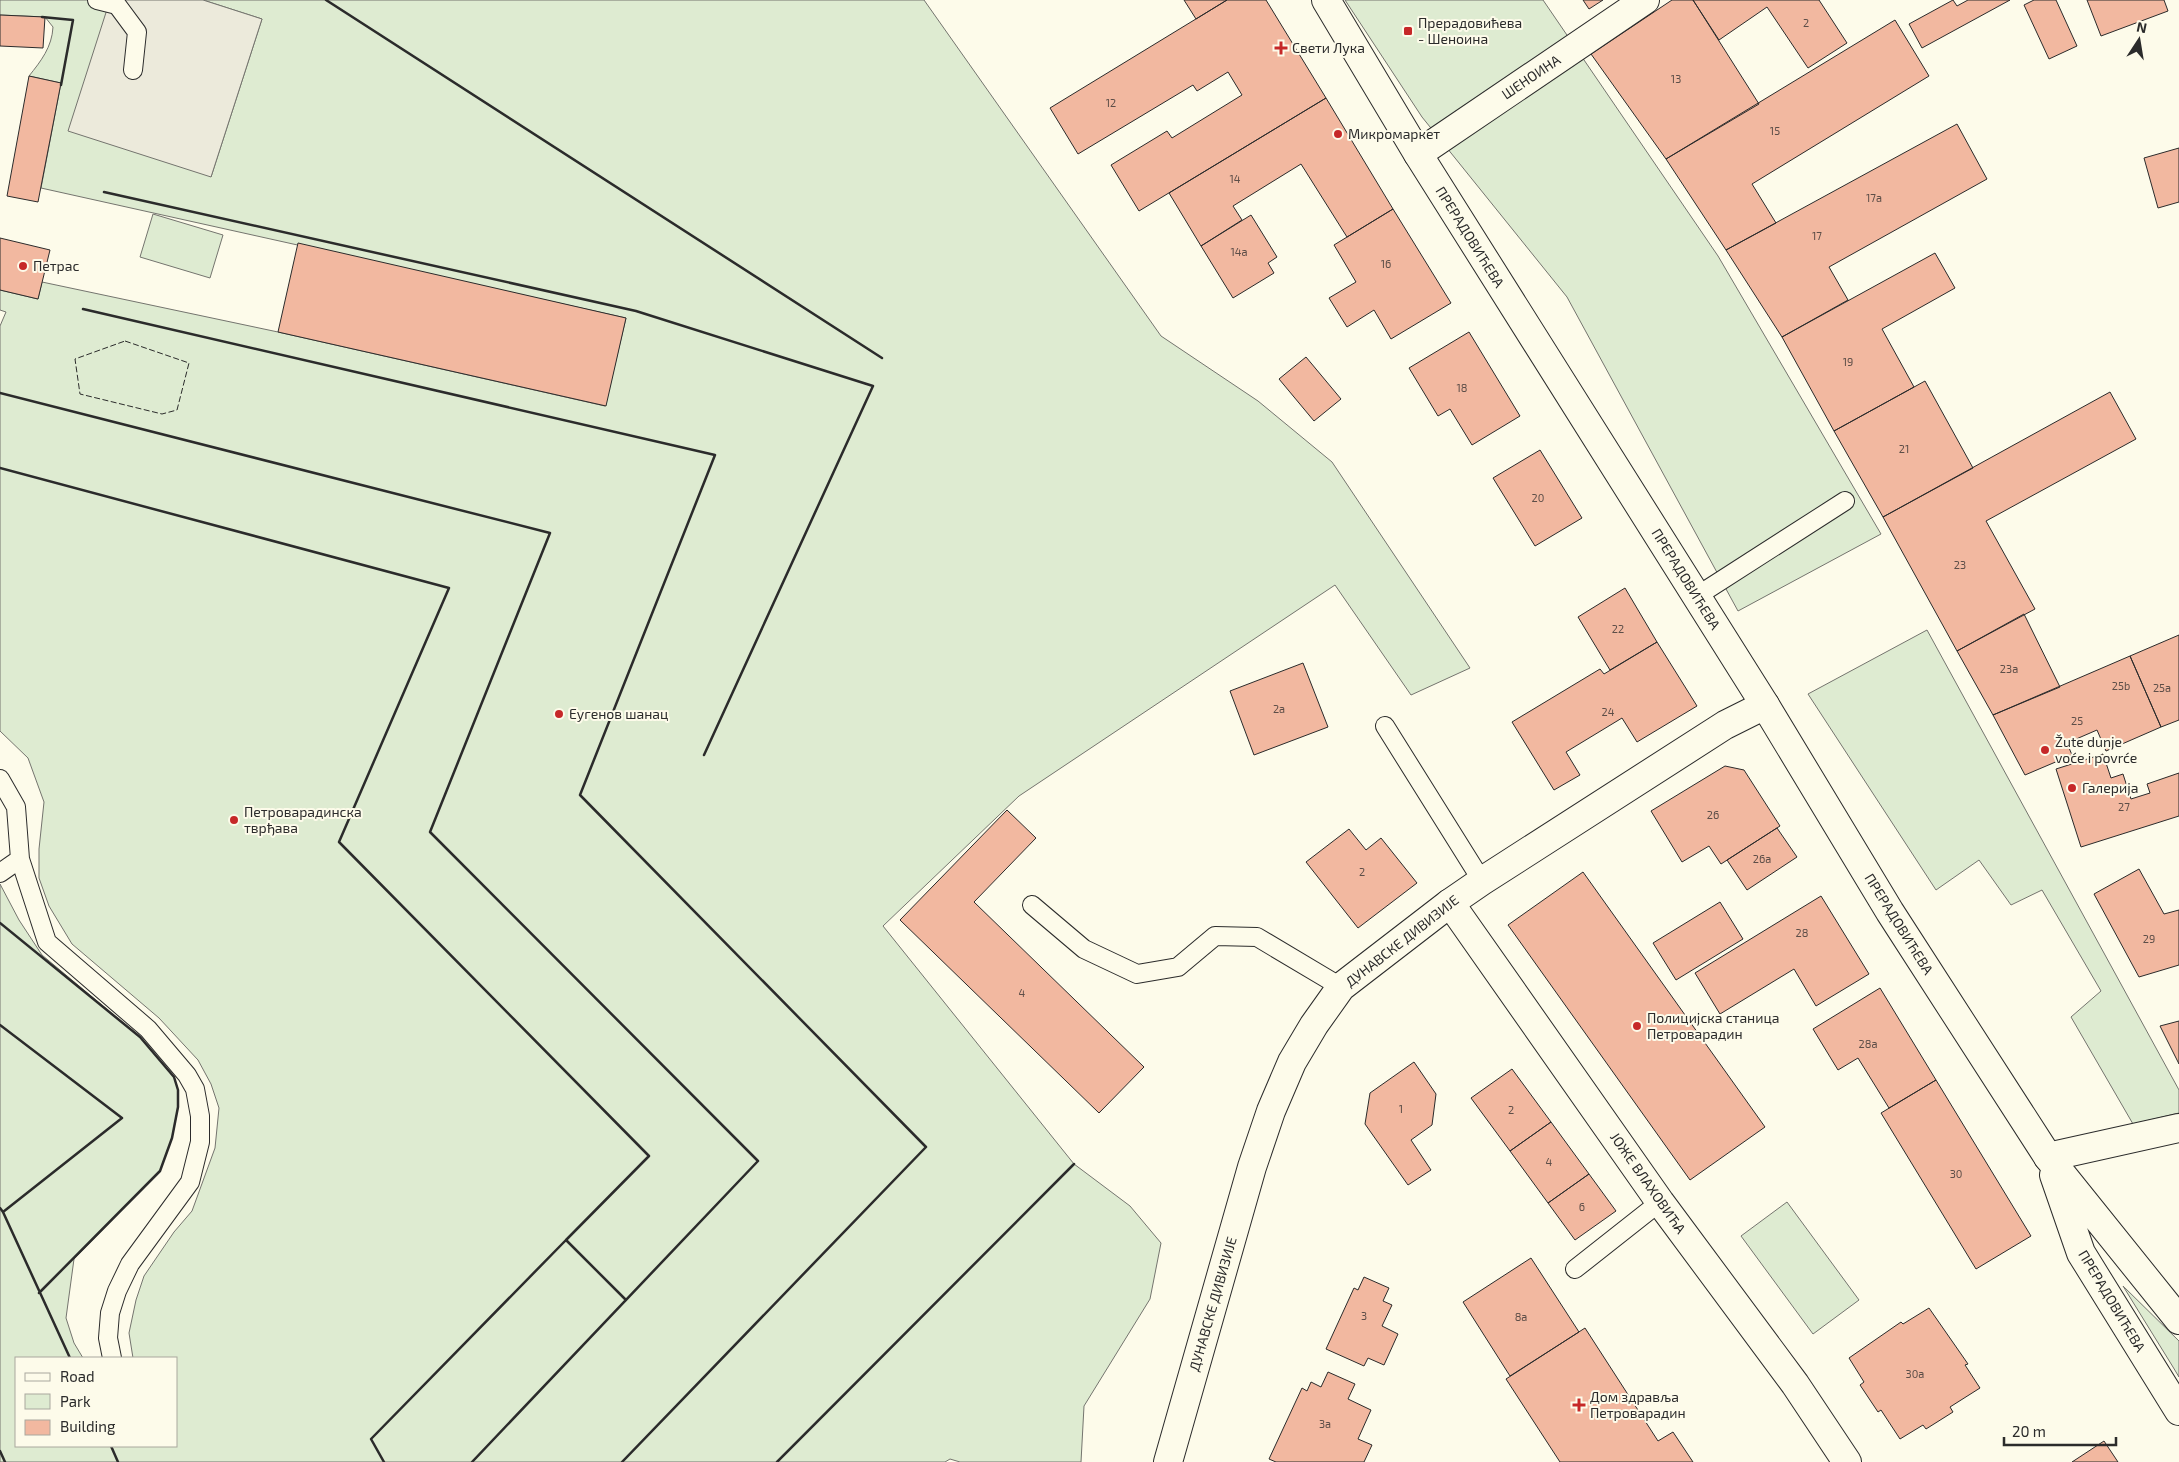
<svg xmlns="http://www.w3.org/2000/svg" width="2179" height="1462" font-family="'Exo 2',sans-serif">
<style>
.green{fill:#deebd1;stroke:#74746e}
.parking{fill:#eceadb;stroke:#74746e}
.building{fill:#f2b8a0;stroke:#2b2b2b}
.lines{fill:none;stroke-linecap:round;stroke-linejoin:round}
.service-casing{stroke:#2b2b2b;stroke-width:20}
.minor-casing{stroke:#2b2b2b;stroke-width:30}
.tertiary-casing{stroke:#2b2b2b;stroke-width:30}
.secondary-casing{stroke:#2b2b2b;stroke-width:30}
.service{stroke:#fdfbea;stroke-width:18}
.minor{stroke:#fdfbea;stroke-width:28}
.tertiary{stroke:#fdfbea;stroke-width:28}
.secondary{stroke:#fdfbea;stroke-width:28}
.fence{stroke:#2b2b2b;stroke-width:1;stroke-dasharray:6 2.5;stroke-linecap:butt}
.wall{stroke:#2b2b2b;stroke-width:2.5}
.poi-dot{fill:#c62828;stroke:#fdfbea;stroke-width:2}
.labels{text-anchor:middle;stroke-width:4;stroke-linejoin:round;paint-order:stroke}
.number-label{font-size:11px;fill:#5d4e48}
.poi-label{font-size:14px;fill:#2b2b2b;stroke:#fdfbea;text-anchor:start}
.street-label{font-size:14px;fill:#2b2b2b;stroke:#fdfbea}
</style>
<rect width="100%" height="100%" fill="#fdfbea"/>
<path class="green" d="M0,0h110l101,177 51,-158 -59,-19h721l237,336 97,65 74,61 138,206 -59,27 -76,-110 -316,211 -136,130 191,238 56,42 31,37 -11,56 -66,107 -3,56h-121l-10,-3 -5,3h-945v-578l19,36 23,35 98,82 34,40 4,13v17l-6,31 -12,33 -86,88 -8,59 8,25 9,15h-67v88h160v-88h-43l-4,-25 7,-33 8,-24 30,-44 18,-21 23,-63 4,-40 -8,-24 -13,-24 -39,-42 -87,-74 -23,-38 -10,-28v-29l5,-47 -16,-44 -28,-27v-405l6,-14 -6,-2v-20l38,9 4,-17 236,50 327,74 21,-88 -585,-130 20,-105 -32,-7c12,-15 23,-29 24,-49l-8,-10 -45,-2z
M1345,0h198l175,256 163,278 -143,77 -171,-314 -145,-180z
M153,214l70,21 -13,43 -70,-21z
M1927,630l252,460v23l-46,11 -62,-107 30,-26 -59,-101 -31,15 -32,-45 -43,30 -128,-196z
M1787,1202l72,98 -46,34 -72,-98z
M2123,1286l56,55v36l-6,-10z"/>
<path class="parking" d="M110,0h93l59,19 -51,158 -143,-46z"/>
<path class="building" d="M1184,0h43l-31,19z
M1227,0h39l60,98 -187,113 -28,-46 56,-34 5,7 70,-43 -14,-23 -31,19 -4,-6 -115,69 -28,-46z
M1583,0h20l-14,9z
M1672,0h21l66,104 -93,55 -75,-105z
M1693,0h126l28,43 -39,25 -41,-61 -48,33z
M1953,0l4,6 11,-6h42l-88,48 -13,-24z
M2034,0h22l21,46 -28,13 -25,-54z
M2087,0h77l4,11 -67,25z
M0,15l45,2 -2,31 -43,-2z
M1895,20l34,56 -177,108 24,39 -50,27 -60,-91z
M29,76l32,7 -23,119 -31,-6z
M1326,98l67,111 -46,28 -46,-73 -68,42 9,14 -41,26 -32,-53z
M1957,124l30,55 -158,88 19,33 -66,37 -56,-87z
M2179,148v54l-21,6 -14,-50z
M1393,209l58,94 -60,36 -17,-29 -27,17 -18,-29 27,-16 -22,-37z
M1251,215l26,42 -9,6 6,10 -41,25 -32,-52z
M0,238l50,12 -12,49 -38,-9z
M298,243l328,75 -20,88 -328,-74z
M1935,253l20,35 -73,41 32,58 -80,44 -52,-94z
M1469,332l51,84 -48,29 -22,-36 -12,7 -29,-48z
M1306,357l35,42 -27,22 -35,-42z
M1925,381l48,87 -90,49 -49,-86z
M2110,392l26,47 -150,82 49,88 -78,42 -74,-134z
M1540,450l42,68 -47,28 -42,-68z
M1625,588l32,54 -47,28 -32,-53z
M2024,614l36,73 -67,28 -36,-64z
M2179,635v85l-18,7 -31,-71z
M1657,642l40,64 -60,36 -15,-24 -56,34 14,23 -26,15 -42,-68 88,-53 4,5z
M2130,656l31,71 -55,24 -9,-21 -30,13 5,12 -47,20 -32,-60z
M1303,663l25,64 -74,28 -24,-64z
M2103,754l8,24 12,-4 8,25 19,-6 -3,-9 32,-11v43l-98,31 -25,-78z
M1725,766l19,4 36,56 -59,38 -12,-18 -27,16 -31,-51z
M1007,810l29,28 -62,64 170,165 -45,46 -199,-193z
M1777,828l20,29 -50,33 -20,-30z
M1349,829l17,21 15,-12 36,45 -59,45 -52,-66z
M2139,869l25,45 15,-4v55l-40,12 -45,-83z
M1583,872l182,255 -75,53 -182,-255z
M1821,896l48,78 -53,32 -22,-37 -74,45 -25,-41z
M1720,902l23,37 -67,41 -23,-37z
M1880,988l56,92 -47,28 -31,-50 -20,12 -25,-41z
M2179,1021v43l-19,-38z
M1414,1062l22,32 -4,31 -21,15 20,30 -23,15 -43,-61 5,-31z
M1512,1069l39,53 -41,29 -39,-53z
M1936,1080l95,156 -55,33 -95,-156z
M1551,1122l38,52 -41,29 -38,-52z
M1589,1174l27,37 -41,29 -27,-37z
M1531,1258l48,74 -69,44 -47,-74z
M1364,1277l25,11 -6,13 9,4 -10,21 16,8 -14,31 -16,-7 -4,8 -38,-17 28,-61 4,2z
M1929,1308l39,56 -3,1 15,23 -30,19 3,5 -27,17 -3,-4 -23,14 -19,-29 -3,2 -18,-27 4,-3 -15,-24 52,-36 2,2z
M1585,1328l73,113 15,-9 20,30h-133l-54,-83z
M1328,1372l27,12 -7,15 23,11 -13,29 14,6 -8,17h-88l-7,-3 33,-71 5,3 4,-9 10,5z
M2104,1441l14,21h-46z"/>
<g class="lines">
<defs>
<path id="service" d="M97,0l20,5 20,27 -4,38
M1697,596l148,-95
M1385,726l97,155
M0,779l16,28 4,52 -20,14
M20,859l27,83 101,87 39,46 8,14 5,27v26l-10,40 -60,82 -13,27 -7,22 -2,25 4,20
M1032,905l52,44 53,25 41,-7 37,-31 42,1 84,50
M1575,1269l85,-67"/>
<path id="minor" d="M1418,154l227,-154
M1450,903l210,299 135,182 52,78
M2048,1157l131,-29"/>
<path id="tertiary" d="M1168,1462l84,-295 19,-56 21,-49 22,-37 27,-38 109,-84 32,-22 243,-156 40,-20"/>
<path id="secondary" d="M1326,0l92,154 347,551 125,207 158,245 131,163
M2054,1175l27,78 98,158"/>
</defs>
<use href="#service" class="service-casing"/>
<use href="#minor" class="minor-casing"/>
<use href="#tertiary" class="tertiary-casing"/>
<use href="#secondary" class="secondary-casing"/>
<use href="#service" class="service"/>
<use href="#minor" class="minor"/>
<use href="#tertiary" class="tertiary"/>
<use href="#secondary" class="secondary"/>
<path class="fence" d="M125,341l64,22 -12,47 -15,4 -82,-20 -5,-35z"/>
<path class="wall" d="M326,0l556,358
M42,17l31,3 -12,65
M104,192l532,119 237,75 -169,369
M83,309l632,146 -135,340 346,352 -304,315
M0,393l550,140 -120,299 328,329 -286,301
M0,468l449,120 -110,254 310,314 -83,84 60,60
M0,923l140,114 34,40 4,13v17l-6,31 -12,33 -121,122
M0,1025l122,93 -119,94 -3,-4
M3,1212l67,146
M111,1446l7,16
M0,1451l5,11
M384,1462l-13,-23 195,-199
M777,1462l297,-298"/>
</g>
<g class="poi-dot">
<rect x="1403" y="26" width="10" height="10" rx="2.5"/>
<path d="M1278.5 40.5h5v5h5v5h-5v5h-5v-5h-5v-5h5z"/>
<circle cx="1338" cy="134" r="5"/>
<circle cx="23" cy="266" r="5"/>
<circle cx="559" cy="714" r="5"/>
<circle cx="2045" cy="750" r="5"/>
<circle cx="2072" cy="788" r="5"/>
<circle cx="234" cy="820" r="5"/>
<circle cx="1637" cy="1026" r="5"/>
<path d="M1576.5 1397.5h5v5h5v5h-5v5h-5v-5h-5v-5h5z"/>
</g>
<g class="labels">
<g class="number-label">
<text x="1806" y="27">2</text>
<text x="1676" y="83">13</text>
<text x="1111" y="107">12</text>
<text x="1775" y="135">15</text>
<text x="1235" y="183">14</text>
<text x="1874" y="202">17a</text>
<text x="1817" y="240">17</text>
<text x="1239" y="256">14a</text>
<text x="1386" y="268">16</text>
<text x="1848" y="366">19</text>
<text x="1462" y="392">18</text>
<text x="1904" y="453">21</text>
<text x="1538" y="502">20</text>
<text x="1960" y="569">23</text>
<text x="1618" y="633">22</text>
<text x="2009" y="673">23a</text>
<text x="2121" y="690">25b</text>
<text x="2162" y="692">25a</text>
<text x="1279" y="713">2a</text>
<text x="1608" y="716">24</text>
<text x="2077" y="725">25</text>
<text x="2124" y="811">27</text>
<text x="1713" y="819">26</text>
<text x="1762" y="863">26a</text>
<text x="1362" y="876">2</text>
<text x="1802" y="937">28</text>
<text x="2149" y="943">29</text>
<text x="1022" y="997">4</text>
<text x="1868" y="1048">28a</text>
<text x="1401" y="1113">1</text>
<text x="1511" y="1114">2</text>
<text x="1549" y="1166">4</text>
<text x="1956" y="1178">30</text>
<text x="1582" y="1211">6</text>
<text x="1364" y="1320">3</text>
<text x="1521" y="1321">8a</text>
<text x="1915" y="1378">30a</text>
<text x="1325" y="1428">3a</text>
</g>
<g class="poi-label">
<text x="1418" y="28">Прерадовићева<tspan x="1418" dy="16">- Шеноина</tspan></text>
<text x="1292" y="53">Свети Лука</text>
<text x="1348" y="139">Микромаркет</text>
<text x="33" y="271">Петрас</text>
<text x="569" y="719">Еугенов шанац</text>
<text x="2055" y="747">Žute dunje<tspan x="2055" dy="16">voće i povrće</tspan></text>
<text x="2082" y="793">Галерија</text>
<text x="244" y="817">Петроварадинска<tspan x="244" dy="16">тврђава</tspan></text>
<text x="1647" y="1023">Полицијска станица<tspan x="1647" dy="16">Петроварадин</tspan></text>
<text x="1590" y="1402">Дом здравља<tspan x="1590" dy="16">Петроварадин</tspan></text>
</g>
<g class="street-label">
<text transform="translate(1531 77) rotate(-34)" y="5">ШЕНОИНА</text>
<text transform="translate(1470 237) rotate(58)" y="5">ПРЕРАДОВИЋЕВА</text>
<text transform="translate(1686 579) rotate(58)" y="5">ПРЕРАДОВИЋЕВА</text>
<text transform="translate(1899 924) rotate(58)" y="5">ПРЕРАДОВИЋЕВА</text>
<text transform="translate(1402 941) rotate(-38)" y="5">ДУНАВСКЕ ДИВИЗИЈЕ</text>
<text transform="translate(1648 1183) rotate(55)" y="5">ЈОЖЕ ВЛАХОВИЋА</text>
<text transform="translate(2112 1301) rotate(59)" y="5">ПРЕРАДОВИЋЕВА</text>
<text transform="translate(1213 1304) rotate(-74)" y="5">ДУНАВСКЕ ДИВИЗИЈЕ</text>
</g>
</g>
<rect x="15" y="1357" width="162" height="90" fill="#fdfbea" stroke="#a9a89e"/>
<rect x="25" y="1373" width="25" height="8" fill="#fdfbea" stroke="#a9a89e"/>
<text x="60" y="1382" font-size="15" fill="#2b2b2b">Road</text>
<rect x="25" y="1394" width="25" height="15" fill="#deebd1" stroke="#a9a89e"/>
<text x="60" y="1407" font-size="15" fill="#2b2b2b">Park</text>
<rect x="25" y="1420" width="25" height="15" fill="#f2b8a0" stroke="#a9a89e"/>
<text x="60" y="1432" font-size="15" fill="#2b2b2b">Building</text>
<g transform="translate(2139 40) rotate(12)" stroke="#fdfbea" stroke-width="4" paint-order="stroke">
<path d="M0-4L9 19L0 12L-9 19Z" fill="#2b2b2b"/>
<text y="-8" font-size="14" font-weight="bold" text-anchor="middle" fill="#2b2b2b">N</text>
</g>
<path d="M2004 1437v8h112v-8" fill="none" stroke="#2b2b2b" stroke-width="2.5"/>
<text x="2012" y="1437" font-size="15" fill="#2b2b2b" stroke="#fdfbea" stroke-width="4" paint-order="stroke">20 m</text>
</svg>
